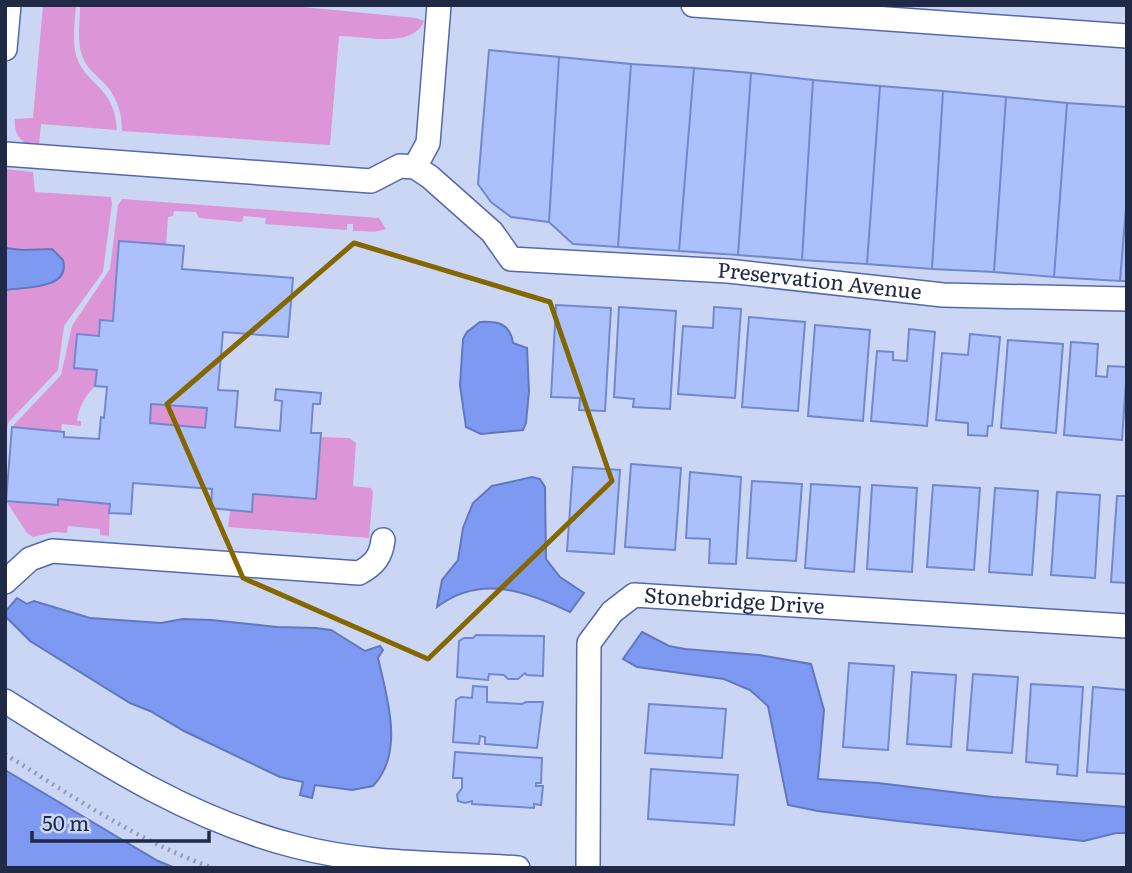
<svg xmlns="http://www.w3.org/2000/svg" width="1132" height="873" font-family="Literata,serif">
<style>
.green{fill:#dc96d7}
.water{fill:#7d99f2;stroke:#6177be;stroke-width:2}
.building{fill:#acc1fc;stroke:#7188cd;stroke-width:2;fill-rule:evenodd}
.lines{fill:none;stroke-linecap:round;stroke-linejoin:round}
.minor-casing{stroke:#5469ab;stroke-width:26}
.path{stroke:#909ab7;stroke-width:4.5;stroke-dasharray:2 5;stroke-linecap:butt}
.minor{stroke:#fff;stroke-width:23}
.marked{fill:none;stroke:#846700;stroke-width:5;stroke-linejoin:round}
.labels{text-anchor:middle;stroke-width:6;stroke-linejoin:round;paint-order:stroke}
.street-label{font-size:21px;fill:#202945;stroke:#cbd6f4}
</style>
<rect width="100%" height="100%" fill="#cbd6f4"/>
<path class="green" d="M43,5h33c-1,16 -4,34 0,50 9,31 39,30 41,75l-76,-6 -2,20c-16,4 -26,-10 -24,-25l18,-1z
M80,5h203l133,13 8,3c-11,28 -59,15 -85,15l-9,109 -208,-14c0,-21 -6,-36 -20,-50 -7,-7 -14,-12 -18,-21 -8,-16 -4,-37 -4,-55z
M5,169l28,3 2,20 76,5 1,7 -9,68 -39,54 -6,44 -50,53 -3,18v-151l36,-4 11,-37 -29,1 -18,-2z
M122,199l257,19 7,11c-10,4 -22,2 -33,2v-7h-6v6l-82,-6 1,-6 -22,-2 -2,6 -43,-4 -3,-6 -22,-1 -1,5 -5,1 -2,28 -47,-3 -6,79 -13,-1 -1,16 -22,-2 -3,34 23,2 -2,16c-10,10 -16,20 -18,35h4v5l-19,-2 -1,8 -49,-5 49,-52 11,-49 38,-57 8,-64z
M151,404l56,4 -2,20 -55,-5z
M321,437l28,1 7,5 -3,43 18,2 2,4 -4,46 -141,-11 2,-17 22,1 1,-17z
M58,499l52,5 -1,32 -9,-1v-6l-32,-3 -1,7 -13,-1 -21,5 -6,-4 -21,-32 52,4z"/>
<path class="water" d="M5,248l18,2 29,-1 11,11c8,30 -39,27 -58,30z
M480,322c19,-1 30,2 33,21l14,5 2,43 -3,32 -3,7 -42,4 -15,-7 -6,-42 3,-46 4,-7z
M532,477l8,2 5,8 1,72 14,18 24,16 -14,19c-44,-21 -90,-38 -133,-5l5,-27 16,-20 5,-32 10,-25 19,-17z
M17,598l10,6 7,-3 56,17 71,5 22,-4 28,1 66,7 39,1 15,2 34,21 15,-5 3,4 -5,8c9,40 27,94 -5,128l-21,4 -37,-5 -3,13 -12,-3 3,-13 -23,-5 -96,-46 -34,-20 -20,-8 -100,-62 -25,-25v-4z
M642,632l27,14 16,3 74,6 52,9 13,46 -6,69 60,4 115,14 134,10v26h-11l-32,8 -186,-20 -80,-10 -30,-6 -20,-99 -18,-16 -26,-11 -87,-12 -14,-8z
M5,770l153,91 17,7h-170z"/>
<path class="building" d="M489,50l70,7 -10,165 -38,-5 -20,-15 -13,-18z
M559,57l72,7 -13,183 -45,-3 -24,-22z
M631,64l63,4 -15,183 -61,-4z
M694,68l57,5 -13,182 -59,-4z
M751,73l62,7 -11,180 -64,-5z
M813,80l67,6 -13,178 -65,-4z
M880,86l63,5 -11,178 -65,-5z
M943,91l63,6 -12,175 -62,-3z
M1006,97l61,6 -13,174 -60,-5z
M1067,103l60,4v88l-7,86 -66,-4z
M1127,195v86h-7z
M119,241l65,5 -2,23 111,9 -5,59 -65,-5 -5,58 20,1 -3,36 45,4 2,-30 -7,-1 1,-11 45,4 -1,11h-7l-2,29h10l-5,66 -63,-5 -1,18 -22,-2 -19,-2 1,-19 -79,-6 -2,31 -22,-1 1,-9 -52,-5v6l-52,-4 6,-74 52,5v5l35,2 2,-22 3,1 3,-31 -12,-1 2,-16 -23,-2 3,-34 22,2 1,-16 13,1zM151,404l56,4 -2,20 -55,-5z
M556,305l55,3 -6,103 -26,-1 1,-12 -29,-1z
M619,307l57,4 -6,98 -37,-2 1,-8 -20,-2z
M714,307l27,2 -6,89 -57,-4 5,-68 30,2z
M749,317l56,5 -7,89 -56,-4z
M815,325l55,5 -7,91 -55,-5z
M909,329l26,3 -8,94 -56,-5 6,-70 16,1v8l14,1z
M970,334l30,3 -8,89h-4l-1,10 -19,-1v-12l-32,-3 6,-67 26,2z
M1008,340l55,4 -7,89 -55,-5z
M1071,342l27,2 -2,32 11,1 1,-11 19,1 -5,73 -58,-5z
M631,464l50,4 -6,82 -50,-3z
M573,467l47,3 -6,84 -47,-3z
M690,472l51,5 -5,87 -27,-1 1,-24 -24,-1z
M752,481l50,3 -6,77 -49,-3z
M811,484l49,3 -6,85 -49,-4z
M872,485l45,3 -5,84 -45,-3z
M933,485l47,3 -6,82 -47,-3z
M995,488l43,3 -6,84 -43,-3z
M1057,492l43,3 -5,83 -44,-3z
M1117,496h10v87l-16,-1z
M476,635l68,1 -1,40 -16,-1 -2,-2 -7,6h-10l-4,-4 -15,-1 -1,6 -31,-3 2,-36 5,-3h9z
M849,663l45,3 -6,84 -45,-3z
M912,672l44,3 -5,72 -44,-3z
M973,674l45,3 -6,76 -45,-3z
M1031,684l52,3 -6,89 -20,-2 1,-9 -32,-3z
M473,686l14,1v15l35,2 4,-2h17l-6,46 -52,-4v-7l-5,-1 -1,8 -26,-2 3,-42 5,-3 11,1z
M1093,687l34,3v84l-40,-2z
M649,704l77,5 -4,49 -77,-5z
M455,752l87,6 -1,25h-5v3h7l-2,19 -7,-1v4l-62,-4v-3l-7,2 -7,-2 -1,-6 5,-7v-10h-9z
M651,769l87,6 -4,50 -86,-6z"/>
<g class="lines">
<defs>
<g id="minor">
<path d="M693,5l434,31"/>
<path d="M5,49l4,-44"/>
<path id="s1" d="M5,154l366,27 29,-15 15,1 15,10 62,55 19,27 217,12 215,24 184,4"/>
<path d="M415,167l13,-24 11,-138"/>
<path d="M5,582l25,-23 22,-8 307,22c15,-8 22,-16 24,-33"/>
<path d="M5,701c92,58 183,118 290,145 71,19 149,17 223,22"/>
<path id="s2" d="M588,868l1,-225 23,-31 22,-17 493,31"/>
</g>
</defs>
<use href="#minor" class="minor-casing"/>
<path class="path" d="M5,754c67,42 133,87 208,114"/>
<use href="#minor" class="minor"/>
</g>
<path class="marked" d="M354,243l196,59 62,179 -184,178 -185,-81 -76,-174z"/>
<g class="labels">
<g class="street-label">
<text dy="7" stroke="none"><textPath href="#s1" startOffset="858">Preservation Avenue</textPath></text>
<text dy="7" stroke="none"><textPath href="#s2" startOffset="392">Stonebridge Drive</textPath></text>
</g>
</g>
<rect width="1132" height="873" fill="none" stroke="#202945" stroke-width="14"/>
<path d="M32 831v10h177v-10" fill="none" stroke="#202945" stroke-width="3.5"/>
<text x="42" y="831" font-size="21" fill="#202945" stroke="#cbd6f4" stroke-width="5" paint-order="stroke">50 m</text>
</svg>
